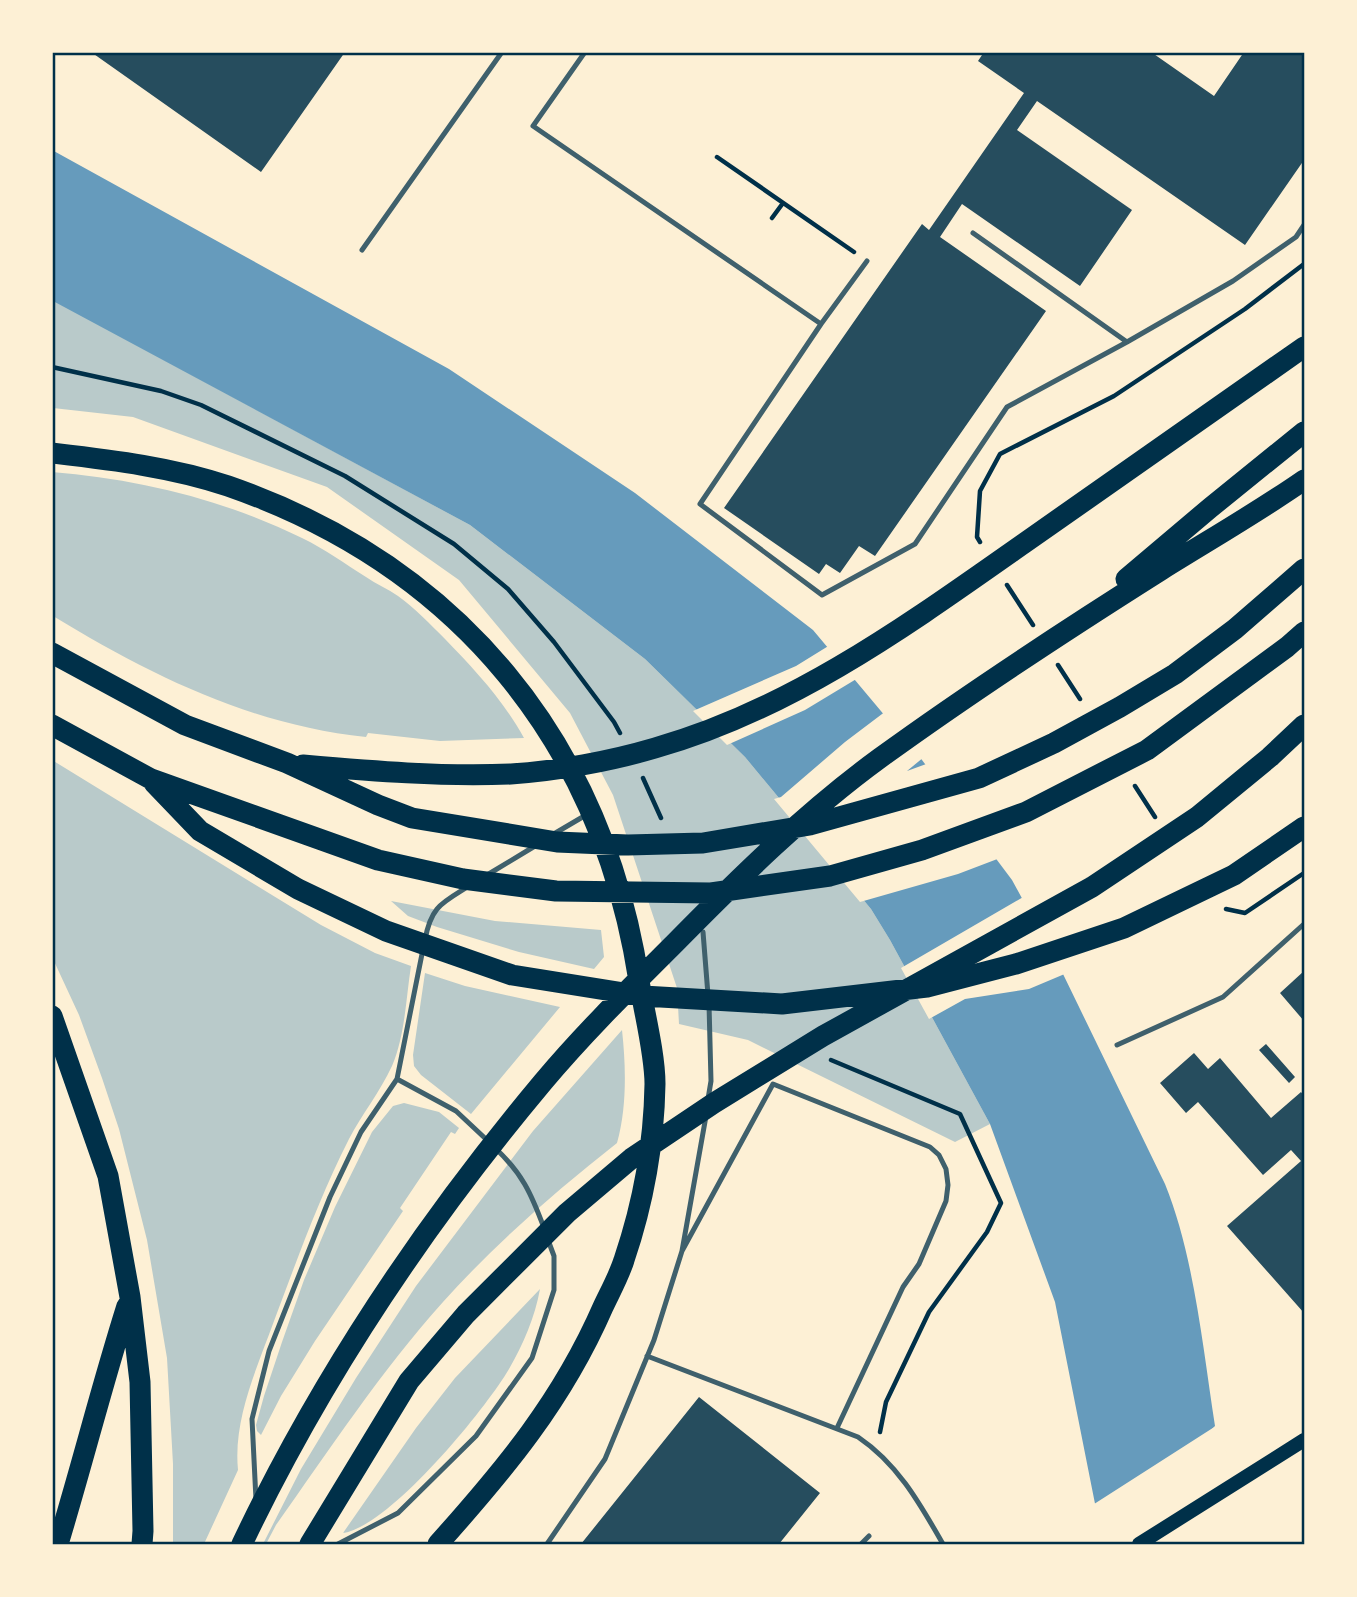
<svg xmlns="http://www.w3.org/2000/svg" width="1357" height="1597" font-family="'Public Sans',sans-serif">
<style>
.green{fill:#b9caca}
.water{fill:#669bbc}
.pier{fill:#fdf0d5}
.building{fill:#264d5e}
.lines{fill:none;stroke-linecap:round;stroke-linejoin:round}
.path{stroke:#003049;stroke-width:4.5}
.service{stroke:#3f606c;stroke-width:5}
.secondary{stroke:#003049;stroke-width:14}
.motorway{stroke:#003049;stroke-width:21}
.neatline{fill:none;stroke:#003049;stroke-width:2.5}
</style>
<rect width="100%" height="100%" fill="#fdf0d5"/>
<path class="green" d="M53,300l417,225 175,134 100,98 126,152 19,31 100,184 -35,18 -207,-102 -69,-16 -2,-36 -64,-193 -43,-82 -111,-133 -132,-93 -194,-70 -80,-9z
M52,472c87,7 173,28 250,66 23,11 43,26 64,39 10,7 22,12 32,19 17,12 32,28 47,43 30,31 58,61 79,99l-84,3 -72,-8 -2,4c-115,-12 -216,-62 -313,-121z
M52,760l269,165 54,28 36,13c-5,32 -6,70 -19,100 -12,26 -30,48 -43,73 -30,59 -52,121 -75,182 -17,47 -41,98 -36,149l-34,74h-31v-80l-6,-106 -20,-118 -28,-111 -17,-51 -23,-63 -26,-56z
M391,901l104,20 106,9 3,27 -10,12 -75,-17 -82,-25 -29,-11z
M425,973l40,13 95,21 -89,107 -50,-39 -7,-9 -1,-11z
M622,1030c4,36 5,78 -5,113 -62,49 -121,100 -174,159 -62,69 -113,147 -167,223l-10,19h-3l38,-75 55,-91 60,-92 117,-155z
M404,1103l35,9 20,16 -4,6 -4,-2 -51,76 3,3 -88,130 -34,55 -20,39 -4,-4 -1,-6 8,-29 18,-54 22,-62 31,-73 37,-75 21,-26z
M540,1289c-5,28 -17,56 -31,80 -24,41 -120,158 -166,164l73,-105 39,-50z"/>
<path class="water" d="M52,150l397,219 186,124 178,137 109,130 90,120 51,94 102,210c29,71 38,165 50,242l-112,118 -48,-242 -65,-178 -100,-184 -19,-31 -126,-152 -100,-98 -175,-134 -417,-224z"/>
<path class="pier" d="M830,645l28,33 -53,32 -78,35 -34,-34 103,-45z
M886,711l38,46 -17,14 22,-8 71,95 -42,16 -98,28 -86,-103 7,-2 64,-55z
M1025,896l42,77 -38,16 -64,10 -36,20 -28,-51z
M1219,1424l31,119 -151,1 -8,-38z"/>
<path class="building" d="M91,52h254l-84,120z
M984,52h167l63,44 30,-44h60v108l-59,85 -208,-144 -20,29 115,80 -52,76 -118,-82 -22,33 106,74 -171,245 -16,-10 -19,27 -14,-9 -7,10 -95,-66 198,-284 7,6 95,-137 -46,-32z
M1304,971v50l-24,-28z
M1266,1044l29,33 -6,6 -30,-33z
M1194,1053l14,16 12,-11 51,60 30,-26 3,4v217l-77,-87 74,-65 -10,-11 -28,25 -65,-73 -12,11 -26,-30z
M699,1397l121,96 -41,51h-198z"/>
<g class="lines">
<path class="path" d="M717,157l137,95
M772,218l11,-15
M52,367l109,24 40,14 144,71 109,68 54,45 46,53 60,80 6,11
M980,542l-3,-5 3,-46 20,-37 114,-58 131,-87 59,-45
M1007,585l26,40
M1058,665l22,34
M643,778l18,40
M1135,786l20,31
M1226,909l19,4 59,-40
M831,1060l129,54 41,89 -14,29 -58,80 -43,90 -6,30"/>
<path class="service" d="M585,52l-52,74 288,198
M973,233l154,109 106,-61 63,-44 8,-12
M362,250l140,-198
M867,261l-46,63 -121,180 122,91 93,-51 92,-137 120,-65
M552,835l34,-20
M487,875l48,-29
M703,932l5,63
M425,940c6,-34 17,-37 44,-54
M1117,1045l106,-48 81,-73
M397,1079l59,32 32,30
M708,1099l3,-18 -2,-77
M495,1148c27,25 36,45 49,80
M682,1251l91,-167 157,63 9,8 7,14 2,16 -2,16 -27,63 -16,23 -66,141
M647,1356l211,81c40,27 62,67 85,107
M256,1500l-4,-81 17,-68 61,-154 31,-65 36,-53 26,-130
M338,1544l60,-31 78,-77 56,-78 22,-68v-34l-6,-16
M547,1544l58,-85 49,-119 28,-89 24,-135
M861,1544l8,-8"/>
<path class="secondary" d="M1139,1544l165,-104"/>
<path class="motorway" d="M52,453c59,7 120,14 176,33 230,80 374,255 411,495 5,30 16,73 16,103 -1,58 -12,120 -31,176 -5,16 -14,32 -21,47 -41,94 -98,162 -165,237
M1126,579l84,-71 94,-76
M52,653l133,72 102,38 91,42 34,13 145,24 71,3 75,-2 107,-18 169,-47 75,-35 66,-36 55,-33 60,-45 69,-60
M52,725l99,54 227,81 85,19 93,12 155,2 119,-17 92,-26 104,-38 121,-62 140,-103 17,-15
M303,765c69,6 139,12 208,9 46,-3 100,-13 144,-26 136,-38 254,-124 368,-204 94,-66 188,-131 281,-197
M154,783l46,48 98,58 88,42 126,44 131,21 139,8 145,-17 89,-23 108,-36 110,-53 70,-48
M52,1016l56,160 22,121 10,85 3,149 -1,13
M58,1544c24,-79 44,-159 69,-238
M242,1544c79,-166 183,-321 301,-462 41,-49 87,-94 132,-139 64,-65 131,-131 205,-185 91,-66 186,-128 281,-188 48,-30 97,-58 143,-90
M310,1544l99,-163 57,-67 101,-101 65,-55 82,-55 109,-67 269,-149 105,-70 73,-60 34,-32"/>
</g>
<rect width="1357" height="1597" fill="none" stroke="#fdf0d5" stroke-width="108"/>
<rect x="54" y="54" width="1249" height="1489" class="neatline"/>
</svg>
